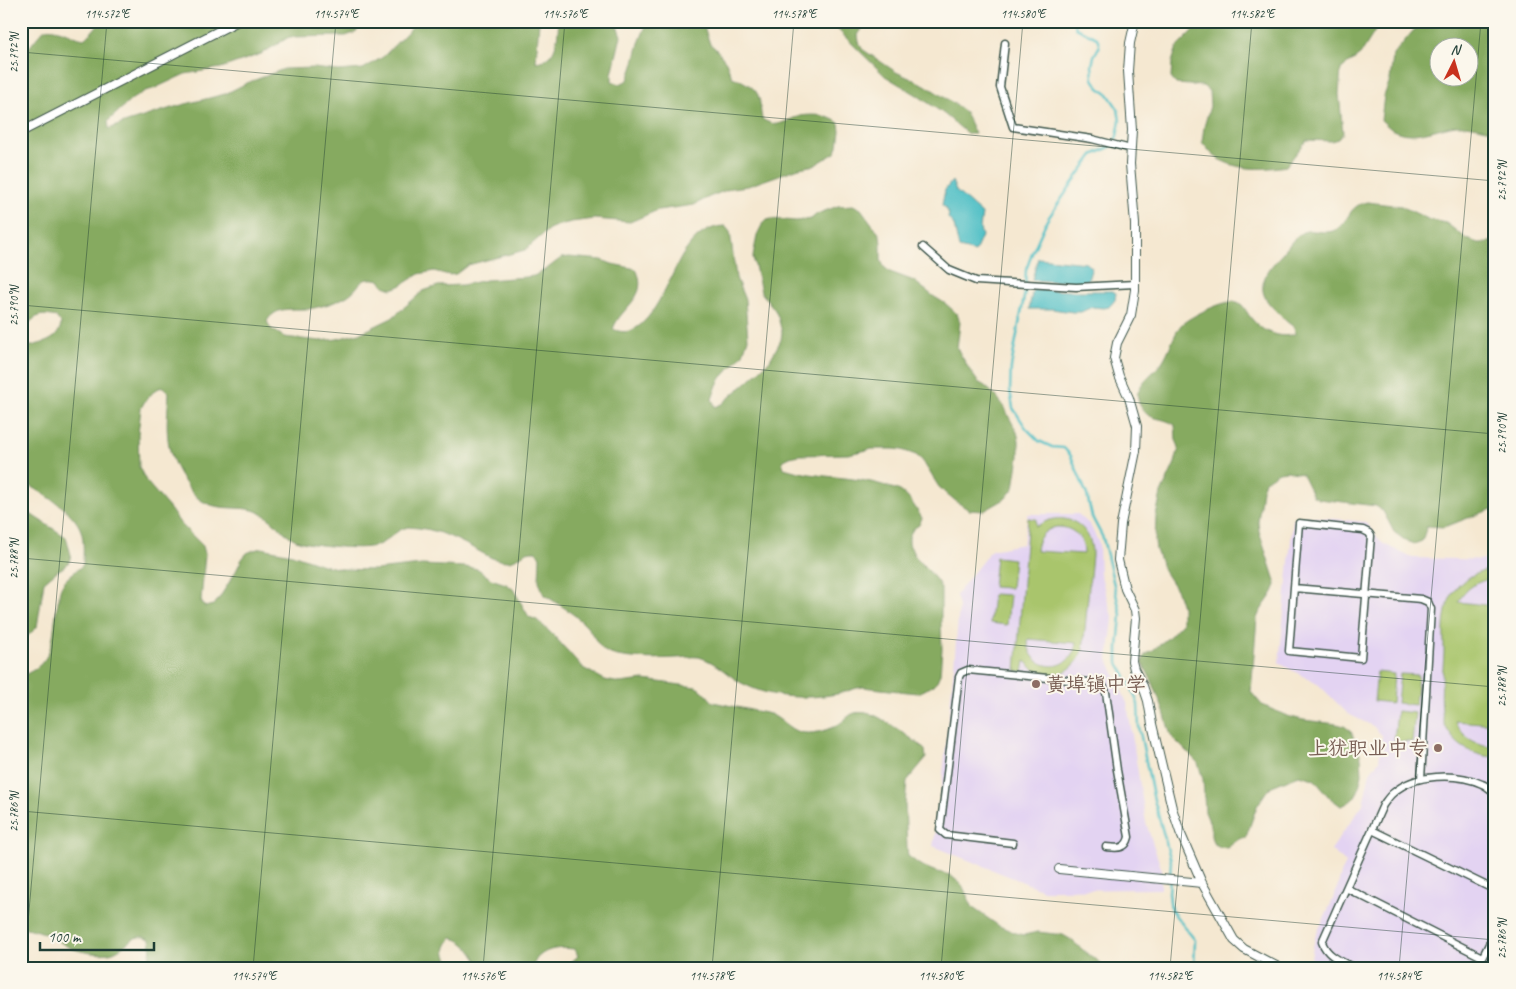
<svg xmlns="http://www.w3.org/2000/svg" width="1516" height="989" font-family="Caveat,'LXGW WenKai TC',sans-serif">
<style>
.built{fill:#e3d3f2}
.green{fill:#a9c56c;stroke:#648150;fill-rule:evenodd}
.forest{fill:#86aa60;stroke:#52744a;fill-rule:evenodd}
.water{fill:#51c0c6;stroke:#387e7d}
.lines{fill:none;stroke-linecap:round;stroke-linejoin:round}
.stream{stroke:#51c0c6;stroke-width:2.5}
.minor-casing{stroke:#3f574c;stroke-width:9}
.tertiary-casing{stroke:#3f574c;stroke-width:10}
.minor{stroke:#fff;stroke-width:6}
.tertiary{stroke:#fff;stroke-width:8}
.ticks{fill:none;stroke:#1f3d34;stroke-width:1;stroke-opacity:0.45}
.education-dot{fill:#8d6e63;stroke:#fbf7ec;stroke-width:2}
.labels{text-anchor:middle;stroke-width:4;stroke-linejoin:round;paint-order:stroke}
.education-label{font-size:20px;fill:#785e54;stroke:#fbf7ec;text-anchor:start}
.neatline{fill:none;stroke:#1f3d34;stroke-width:2}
.ticks-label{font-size:12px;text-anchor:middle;fill:#1f3d34}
</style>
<rect width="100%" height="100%" fill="#fbf7ec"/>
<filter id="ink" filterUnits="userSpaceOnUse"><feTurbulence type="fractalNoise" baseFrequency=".02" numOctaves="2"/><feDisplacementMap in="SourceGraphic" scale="10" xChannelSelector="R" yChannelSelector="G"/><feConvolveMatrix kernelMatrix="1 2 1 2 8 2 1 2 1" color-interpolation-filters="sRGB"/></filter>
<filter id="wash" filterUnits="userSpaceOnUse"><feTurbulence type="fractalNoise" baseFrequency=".0096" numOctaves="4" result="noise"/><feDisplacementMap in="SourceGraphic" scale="20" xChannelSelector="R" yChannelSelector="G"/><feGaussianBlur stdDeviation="1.12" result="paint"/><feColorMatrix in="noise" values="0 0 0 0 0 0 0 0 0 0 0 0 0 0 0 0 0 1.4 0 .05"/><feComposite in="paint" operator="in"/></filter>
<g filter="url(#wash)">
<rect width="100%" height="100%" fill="#f5e8d1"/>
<path class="built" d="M1028,514h50l12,11 9,18 1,30 13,47 -5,39 19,44 19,120 15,45v21l-118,1 -110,-44 6,-32 15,-148 5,-59 -3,-12 35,-45 32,-6z
M1305,516l60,6 17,21 30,15 83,2v395l-3,13h-163l-18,-10 4,-21 20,-42 6,-21 5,-11 -15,-13 32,-46 7,-31 9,-12 3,-25 -9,-10 -25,-12 -29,-29 -40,-22 14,-143z"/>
<path class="green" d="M1028,518l8,1v8c25,-19 57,-4 56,28l-9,95c-8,26 -40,34 -58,11l-2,11 -7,-1zM1056,527c16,-1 28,10 28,27l-48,-3c1,-13 8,-21 20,-24zM1028,639l48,4c-4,33 -49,29 -48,-4z
M996,557l18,2 -3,29 -18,-1z
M1495,569v9c-17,2 -29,10 -37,24l37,4v118l-40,-3c8,17 22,25 40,25v11c-27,-1 -51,-18 -53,-46 -2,-19 1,-39 2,-58 0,-20 -2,-42 9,-60 9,-15 25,-22 42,-24z
M993,594l17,1 -3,30 -17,-2z
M1377,672l17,2 -2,29 -18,-2z
M1400,674l18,1 -3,30 -18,-2z
M1397,711l18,2 -3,29 -18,-1z"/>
<path class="forest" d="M101,21h266l-13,12 -8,3 -57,1 -28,17 -40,14 -36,6 -32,15 -8,2 -13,8 -24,22 1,8 15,-6 54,-17 47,-12 22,-11 37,-14 30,-1 25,3 24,-2 20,-12 35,-36h121l-3,41c22,-3 21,-23 23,-41h51l8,7 3,8 -9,38v7l8,3 8,-4 5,-14 6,-23 6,-15 10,-7h47l8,23 6,5 10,13 6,15c9,3 22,9 26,18 3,7 2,16 4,24 5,3 9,5 15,5 8,-1 15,-6 23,-8 14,-2 28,-1 39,7l1,8 -2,15 -3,7 -20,12 -16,3 -51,18 -16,2 -23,9 -15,8 -36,5 -28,12 -35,-3 -24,3 -15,4 -7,3 -24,21 -57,15 -12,9 -7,1 -15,-4 -15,3 -19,12 -8,3 -8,-3 -4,-6c-22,-5 -18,7 -33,16 -8,5 -20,9 -29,11 -19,6 -39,-5 -51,14l3,7 14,9 36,4 17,-2 26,-7 29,-14 31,-27 15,-5 24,-1 24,-5 40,-3 8,-1 14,-8 13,-10 8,-1 33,3 10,4 24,5c14,29 -15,37 -23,60 37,18 57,-60 74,-80 9,-13 22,-23 38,-23l5,6 6,46 9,22 3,39 -5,15 -22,24 -4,7 -5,14 3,8 7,-3 34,-30 14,-14 11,-20 1,-8 -4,-15 -3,-7 -14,-18 -8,-35 4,-22 7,-14 7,-2 25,2 15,-2 6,-5 21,-8 15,-1 8,4 19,26 1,9v16l3,7 6,5 24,9 19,15 13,8 11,10 3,8 -3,26 12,21 9,13 7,4 12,11 5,7 15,28 2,8v16l-5,32 -9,11 -21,12 -15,-1 -12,-8 -18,-15 -17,-27 -6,-5 -14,-5 -8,-1h-22l-24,5 -50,1 -8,2 -8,4 2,7c33,11 69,7 102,18 4,2 10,3 14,5 10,6 16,18 22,27l-3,7 -6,4 -4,7v8l7,14 11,11 10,12 4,7v36l1,25 -2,25 -3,7 -6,6 -14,6 -54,-6c-9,1 -17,5 -26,7 -29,5 -62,5 -89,-8 -18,-7 -30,-24 -49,-29 -7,-1 -16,1 -23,1 -17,1 -53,2 -68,-5 -9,-4 -14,-18 -21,-26 -12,-13 -28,-23 -43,-32l-5,-14 1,-24 -4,-6c-14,-1 -15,8 -27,10 -6,0 -11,-1 -17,-3 -24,-12 -46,-27 -73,-30 -3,0 -8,-1 -11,-1 -12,3 -16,10 -26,16 -10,6 -29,5 -41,4 -10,-1 -37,-3 -45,-7 -16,-8 -25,-25 -43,-30 -12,-3 -26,-1 -38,-4 -14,-3 -22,-11 -29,-22 -22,-32 -20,-54 -17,-91l-6,-6 -7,2 -11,12 -4,7 -3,26 1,33 7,14 24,28 10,14 23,23 2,8 -4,47 4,6 8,-2 5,-5 17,-27 7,-14 5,-6 7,-3 8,-2 30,6 31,11 18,4 34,1 47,-5 43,2 13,2 13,10 15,5 7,5 16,28 8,3 18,17 28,31 22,12 15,3 24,-3 52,7 7,4 10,11 57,12c10,4 19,15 29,18 12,3 27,-1 37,-6 15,-9 13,-17 35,-12 9,2 38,23 48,30l6,6 1,8 -19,23 -2,24 2,43 1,8 12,9 14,6 16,4 12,10 11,23 26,18 17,7 8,2 14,-3 25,3 7,4 19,16 7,4 9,9h-540l13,-12 -3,-7c-14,-1 -26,-2 -37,8 -3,3 -4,8 -7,11h-49c-8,-13 -15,-27 -30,-30 -11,12 -6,17 0,30h-307c5,-9 7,-19 5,-29 -18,-9 -25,12 -41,14 -11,2 -27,-1 -38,-5 -10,-4 -18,-12 -27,-15 -7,-3 -15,-4 -23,-6v-251c37,-13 30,-42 37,-74 1,-5 1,-11 3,-15 4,-9 15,-16 22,-22 0,-12 2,-28 -4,-39 -10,-19 -39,-34 -58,-46v-131c16,-6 38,-5 40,-26l-5,-6c-5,-1 -12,-3 -17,-1 -8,3 -11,10 -18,13v-274c5,-5 10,-9 14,-15 10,-12 9,-14 27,-9 8,2 14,7 22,8l6,-5z
M829,21h38l-9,14 1,7 3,7 34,23 29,13 28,18 12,9 10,22h-7l-24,-20 -27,-19 -32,-19z
M1195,21h182l-2,10 -15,24 -19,14 -2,25 4,39 -5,6 -7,2 -24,-1 -21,26c-24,4 -54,5 -74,-12 -3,-4 -7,-8 -10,-12l2,-15 6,-21 -1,-15 -6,-5 -27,-2 -5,-6 1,-16 5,-15 18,-18z
M1425,21h70v110c-13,-3 -26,-7 -39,-6 -21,3 -42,15 -63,5 -4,-2 -8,-7 -12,-10l3,-24 6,-16 3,-23 4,-7 16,-19zM1438,48h30v30h-30z
M1367,202l34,4 29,14 16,3 21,16 11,4h8l7,-2 2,-2v269l-51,19 -17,-1 -5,15 -8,3 -8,-3 -12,-9 -11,-21 -7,-5 -57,-7 -6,-3 -11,-22 -15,-3 -8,1 -14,9 -3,8 -4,33 1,9 17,53c-3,13 -14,21 -19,34l-6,74 11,13 25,11 16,4 34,4 7,2 7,5 10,26 1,17 -4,17 -4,7 -6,5 -7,3 -12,-9 -15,-18 -15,-4 -27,11 -6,6 -9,14 -11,31 -7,2 -12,9 -7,-1 -7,-4 -2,-7v-10l-6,-14 -2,-33 -5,-16 -27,-27 -7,-24 -11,-29 -11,-21 3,-7 7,-4 19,-16 11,-12v-16l-5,-16 -13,-20 -8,-21 -1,-9 1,-25 5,-23 14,-30 4,-16 -3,-7 -1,-15c-15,-10 -27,-2 -36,-22 -1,-4 -2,-8 -1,-11 4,-12 17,-20 24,-30 7,-10 12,-28 19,-37 8,-8 44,-26 56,-23 7,2 10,12 15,17 10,13 27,20 43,15l-1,-7c-8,-5 -13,-11 -20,-18 -3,-4 -7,-7 -9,-12 -8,-16 7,-32 17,-43 6,-7 13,-18 21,-22 11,-4 23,4 34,-3 13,-9 11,-23 30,-27z
M21,508l45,29 5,18 -2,7 -5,5 -7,4 -13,11 -7,45 -16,15z"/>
<path class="water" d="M952,181l4,10 26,23 -2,15 2,7 -7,16 -16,-4 -5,-23 -6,-7 1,-4 -3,-6 -4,-3 3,-15z
M1038,258l48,5 6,4 -5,16 -55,-3z
M1033,289l35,2h44l4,2 -1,7 -6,7 -5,1 -12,-1 -11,5h-8l-21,-3h-23z"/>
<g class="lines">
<path class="stream" d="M1074,21l2,7 21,10 2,5v4l-5,9 -2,10 1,13 6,9 9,6 10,15 2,12 -3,15 -5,10 -19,9 -17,23 -29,42 -14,31 -7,19 -1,22 -14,75 -1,23 3,18 13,20 13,13 13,6 12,1 7,8 16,39 5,22 11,21 18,77 -3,33v15l12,21 8,20 1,23 14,69 18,65 -2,32 2,17 24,30 -1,28"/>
</g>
</g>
<g filter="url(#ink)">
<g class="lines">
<defs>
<path id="minor" d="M1005,43l-5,44 13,40 79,12 39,10
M923,247l26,23 27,11 100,6 59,-3
M1299,523l64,7 6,3 2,3 -10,122 -72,-7z
M1294,588l127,11 7,3 3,7 -10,170
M1372,830l123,60
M1013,843l-67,-8 -6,-5 19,-153 2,-4 7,-3 131,13 4,3 3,6 11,78 12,67c-3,13 -12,11 -23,10
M1346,888l136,69
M1354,968c-13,-7 -27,-12 -32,-26l61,-137c3,-4 6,-9 10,-12 22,-20 64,-20 89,-9 5,2 9,6 13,9
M1477,968l18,-36"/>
<path id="tertiary" d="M1135,21l-5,22 -2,28 4,59 -2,34 5,60v66l-4,25 -14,28 -3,15 5,18 10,22 8,28 -1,25 -15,73 -3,36 7,29 10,21 1,8 -4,43 2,8 9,17 5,15 4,23 20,84 8,24 22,51 32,57 10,9 36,19
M21,132l217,-111
M1059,869l143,14"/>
</defs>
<use href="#minor" class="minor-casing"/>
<use href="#tertiary" class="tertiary-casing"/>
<use href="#minor" class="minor"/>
<use href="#tertiary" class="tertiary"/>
</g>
</g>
<path class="ticks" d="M21,52l1474,129M21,305l1474,129M21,558l1474,129M21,811l1474,129M24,968l83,-947M253,968l83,-947M483,968l82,-947M712,968l82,-947M941,968l82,-947M1170,968l82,-947M1399,968l82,-947"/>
<g class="education-dot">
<circle cx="1036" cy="684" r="5"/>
<circle cx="1438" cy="748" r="5"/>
</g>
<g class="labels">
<g class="education-label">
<text x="1046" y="691">黄埠镇中学</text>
<text x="1428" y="755" text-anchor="end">上犹职业中专</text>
</g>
</g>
<rect width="1516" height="989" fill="none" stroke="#fbf7ec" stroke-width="55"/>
<g transform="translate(1454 62) rotate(5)"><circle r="24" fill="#fbf7ec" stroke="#a3ada2"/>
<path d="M0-4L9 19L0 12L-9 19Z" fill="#c8321e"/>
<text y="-8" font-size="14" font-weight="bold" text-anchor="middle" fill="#1f3d34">N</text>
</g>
<path d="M40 942v8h114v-8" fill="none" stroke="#1f3d34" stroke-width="2.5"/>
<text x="48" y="942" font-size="15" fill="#1f3d34" stroke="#fbf7ec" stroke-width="4" paint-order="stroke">100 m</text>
<rect x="28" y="28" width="1460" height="934" class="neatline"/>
<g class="ticks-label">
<text x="107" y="18">114.572°E</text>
<text x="336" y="18">114.574°E</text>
<text x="565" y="18">114.576°E</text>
<text x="794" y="18">114.578°E</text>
<text x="1023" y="18">114.580°E</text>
<text x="1252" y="18">114.582°E</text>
<text transform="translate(14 53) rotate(-90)" y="4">25.792°N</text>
<text transform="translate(1502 181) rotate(-90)" y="4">25.792°N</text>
<text transform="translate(14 306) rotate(-90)" y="4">25.790°N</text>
<text transform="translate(1502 434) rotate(-90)" y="4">25.790°N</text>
<text transform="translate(14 559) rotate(-90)" y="4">25.788°N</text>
<text transform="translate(1502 687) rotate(-90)" y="4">25.788°N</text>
<text transform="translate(14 812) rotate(-90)" y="4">25.786°N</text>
<text transform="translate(1502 939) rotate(-90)" y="4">25.786°N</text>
<text x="254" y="980">114.574°E</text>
<text x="483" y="980">114.576°E</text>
<text x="712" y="980">114.578°E</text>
<text x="941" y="980">114.580°E</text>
<text x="1170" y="980">114.582°E</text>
<text x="1399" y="980">114.584°E</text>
</g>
</svg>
